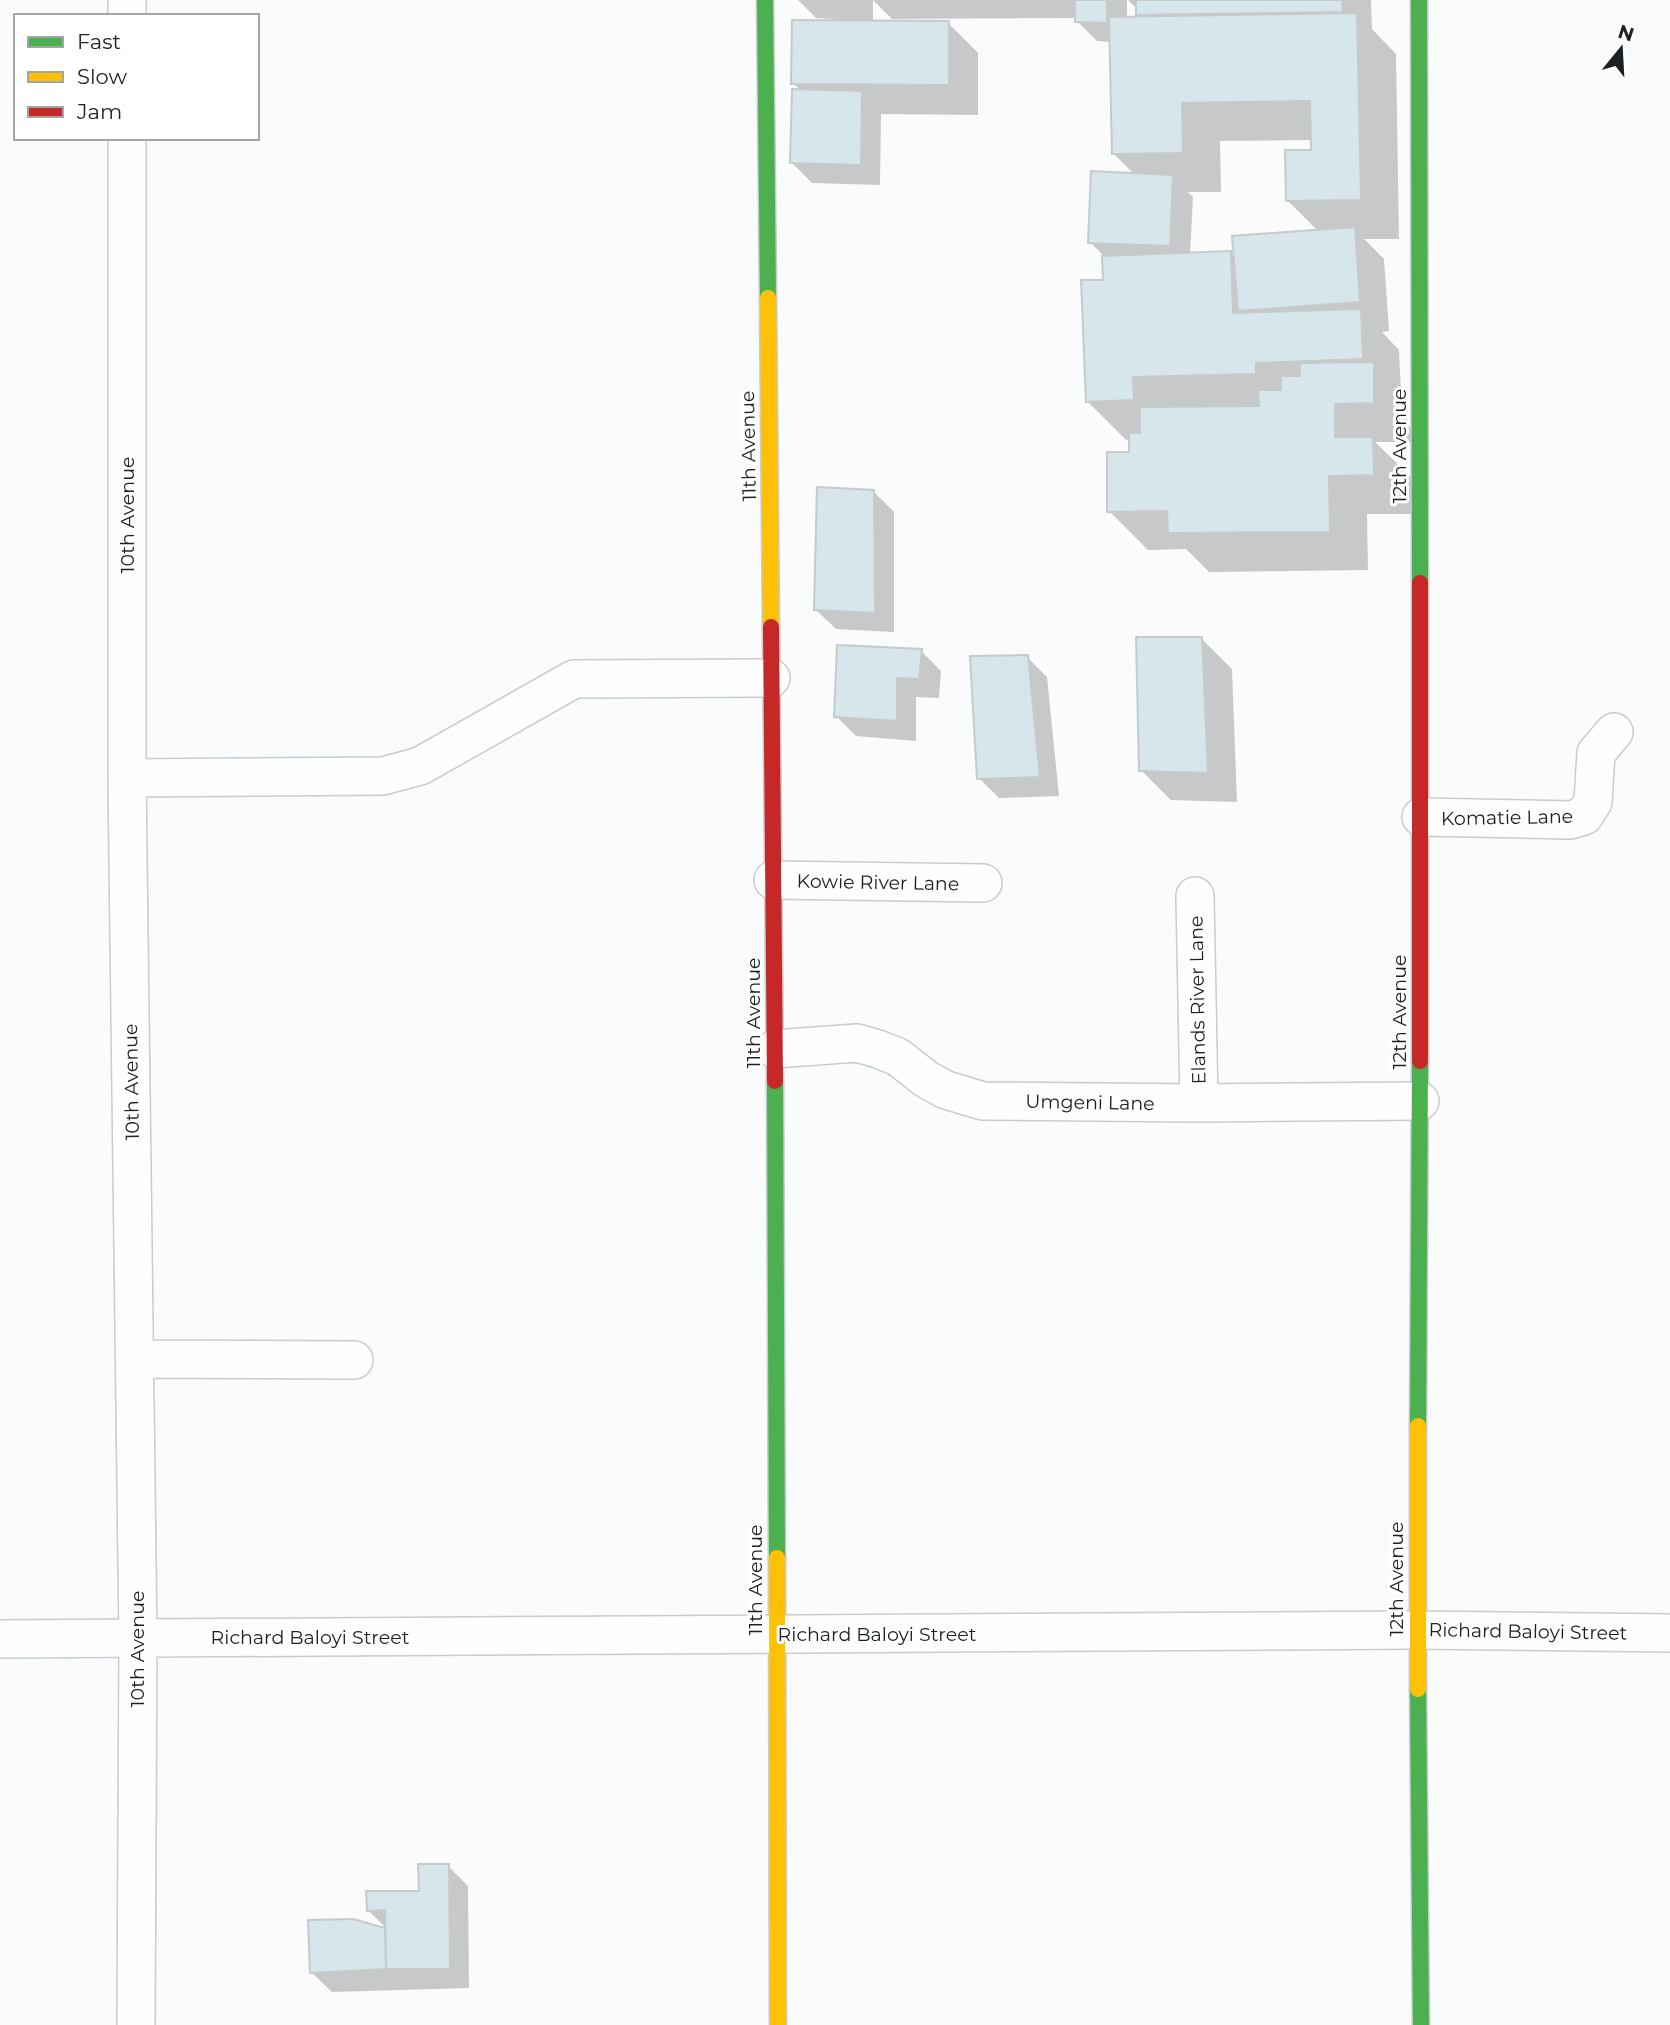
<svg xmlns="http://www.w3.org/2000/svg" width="1670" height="2025" font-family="Montserrat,sans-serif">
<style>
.shadow{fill:#0003;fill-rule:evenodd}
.building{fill:#d7e6ea;stroke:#c5cacb;stroke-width:2}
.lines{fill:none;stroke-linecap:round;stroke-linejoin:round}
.street-casing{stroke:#c8ccce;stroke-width:40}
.fast-casing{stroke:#c8ccce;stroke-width:19}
.slow-casing{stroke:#c8ccce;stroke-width:19}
.jam-casing{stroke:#c8ccce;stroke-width:19}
.street{stroke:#fefeff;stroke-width:37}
.fast{stroke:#4caf50;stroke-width:16}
.slow{stroke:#ffc107;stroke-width:16}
.jam{stroke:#c62828;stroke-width:16}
.labels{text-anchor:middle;stroke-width:6;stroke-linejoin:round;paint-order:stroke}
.street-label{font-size:19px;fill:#1a2023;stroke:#fff}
</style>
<rect width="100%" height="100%" fill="#f9fbfc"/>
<path class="shadow" d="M798,0h329v18h14l-3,-4v-4l-10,-10h243l1,29 24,25 3,185h-35l20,20 5,72 -7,1 17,18 2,42 12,50h-38l37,36v36h-45l1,56 -159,2 -23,-23 -38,1 -39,-39 22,-57v-14h-5l-39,-39 18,-119 -2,-27 -13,-13 45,-67 -22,-22 -2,-111 -14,-1 -20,-20v-3l-185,1 -19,-19v22l75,1 30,30v62l-97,-1 -1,71 -68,-2 -20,-20 9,-72 -8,-8 40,-61v-3l-17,-1zM1312,140l1,12 -25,49 31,31 -83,26 -6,-5 -40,1 3,-57 -5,-5h33l-1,-51z
M874,492l20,20v120l-58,-3 -21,-20z
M1202,639l30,30 5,133 -66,-2 -30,-30z
M921,651l20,20 -2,27 -23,-1v44l-60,-5 -20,-20z
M1027,657l20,20 12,119 -60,2 -20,-20z
M448,1866l20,20 1,102 -137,4 -21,-20 42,-51 36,10 -21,-21 52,-18z"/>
<path class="building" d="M1075,0h32v23l-32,-1z
M1136,0h206l1,12 -207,3z
M1357,13l4,187 -75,1 -1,-51h26l-1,-49 -128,2 1,50 -71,1 -3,-137z
M792,20l157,1v64l-158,-1z
M792,89l70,2 -1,74 -71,-2z
M1091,171l82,4 -3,71 -82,-3z
M1355,227l5,75 -122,9 -6,-75z
M1231,251l2,62 128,-4 2,50 -107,4v11l-123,3 1,23 -48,2 -5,-122h22l-1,-24z
M1374,362v41l-39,1v33h38l1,38 -45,1 1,56 -162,1 -1,-22 -60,1v-60h22v-19h11v-26l119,-1 -1,-16h23v-14h19v-13z
M817,487l57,3 1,123 -61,-3z
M1136,637h66l6,136 -69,-2z
M837,645l85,4 -3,30 -22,-1v43l-63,-4z
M1028,655l12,122 -63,2 -7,-123z
M418,1864h31l1,105h-64l-1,-59 -18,1 -1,-20h53z
M353,1919l32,9 1,41 -76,4 -2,-53z"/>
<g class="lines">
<defs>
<path id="street" d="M127,0v16
M127,138v640l11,861 -2,386
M127,778l256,-2 37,-10 154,-87 197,-1
M1421,817l149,3 14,-4 9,-14 3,-49 18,-21
M773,880l210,3
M1195,896l4,207
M775,1049l82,-6 21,6 20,8 28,22 20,11 37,11 216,2 221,-2
M135,1359l219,1
M0,1639l1417,-9 253,3"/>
<path id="fast" d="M765,0l3,298
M1419,0l1,583
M775,1081l2,477
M1418,1426l2,-365
M1418,1689l3,336"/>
<path id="slow" d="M768,298l3,329
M777,1558l1,467
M1418,1689v-263"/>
<path id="jam" d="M771,627l4,454
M1420,1061v-478"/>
</defs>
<use href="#street" class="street-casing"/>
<use href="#fast" class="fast-casing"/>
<use href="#slow" class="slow-casing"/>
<use href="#jam" class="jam-casing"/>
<use href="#street" class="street"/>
<use href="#fast" class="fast"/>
<use href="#slow" class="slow"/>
<use href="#jam" class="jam"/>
</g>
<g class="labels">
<g class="street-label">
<text transform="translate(748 446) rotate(-91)" y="7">11th Avenue</text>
<text transform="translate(1399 446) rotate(-90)" y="7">12th Avenue</text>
<text transform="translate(127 515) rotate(-90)" y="7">10th Avenue</text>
<text transform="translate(1507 817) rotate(-1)" y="7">Komatie Lane</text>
<text transform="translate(878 882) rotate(1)" y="7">Kowie River Lane</text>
<text transform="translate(1197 1000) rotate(-91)" y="7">Elands River Lane</text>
<text transform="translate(1399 1012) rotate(-90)" y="7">12th Avenue</text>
<text transform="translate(753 1013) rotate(-90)" y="7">11th Avenue</text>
<text transform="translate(131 1082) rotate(-91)" y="7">10th Avenue</text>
<text transform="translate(1090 1102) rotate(1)" y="7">Umgeni Lane</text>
<text transform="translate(1396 1579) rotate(-90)" y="7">12th Avenue</text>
<text transform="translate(755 1580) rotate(-90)" y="7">11th Avenue</text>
<text transform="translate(1528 1631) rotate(1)" y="7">Richard Baloyi Street</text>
<text x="877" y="1641">Richard Baloyi Street</text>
<text x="310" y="1644">Richard Baloyi Street</text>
<text transform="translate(137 1649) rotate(-90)" y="7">10th Avenue</text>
</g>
</g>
<rect x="14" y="14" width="245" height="126" fill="#ffffff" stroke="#a3a6a7" stroke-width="2"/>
<rect x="28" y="37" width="35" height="10" fill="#4caf50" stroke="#a3a6a7" stroke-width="2"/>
<text x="77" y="49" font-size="21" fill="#1a2023">Fast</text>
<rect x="28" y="72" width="35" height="10" fill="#ffc107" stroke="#a3a6a7" stroke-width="2"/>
<text x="77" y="84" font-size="21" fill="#1a2023">Slow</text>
<rect x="28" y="107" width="35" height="10" fill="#c62828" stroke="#a3a6a7" stroke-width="2"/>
<text x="77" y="119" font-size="21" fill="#1a2023">Jam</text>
<g transform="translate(1621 49) rotate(18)" stroke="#ffffff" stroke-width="5" paint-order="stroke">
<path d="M0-5L12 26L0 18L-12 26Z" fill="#1a2023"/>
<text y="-10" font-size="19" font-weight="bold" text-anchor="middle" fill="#1a2023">N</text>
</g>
</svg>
